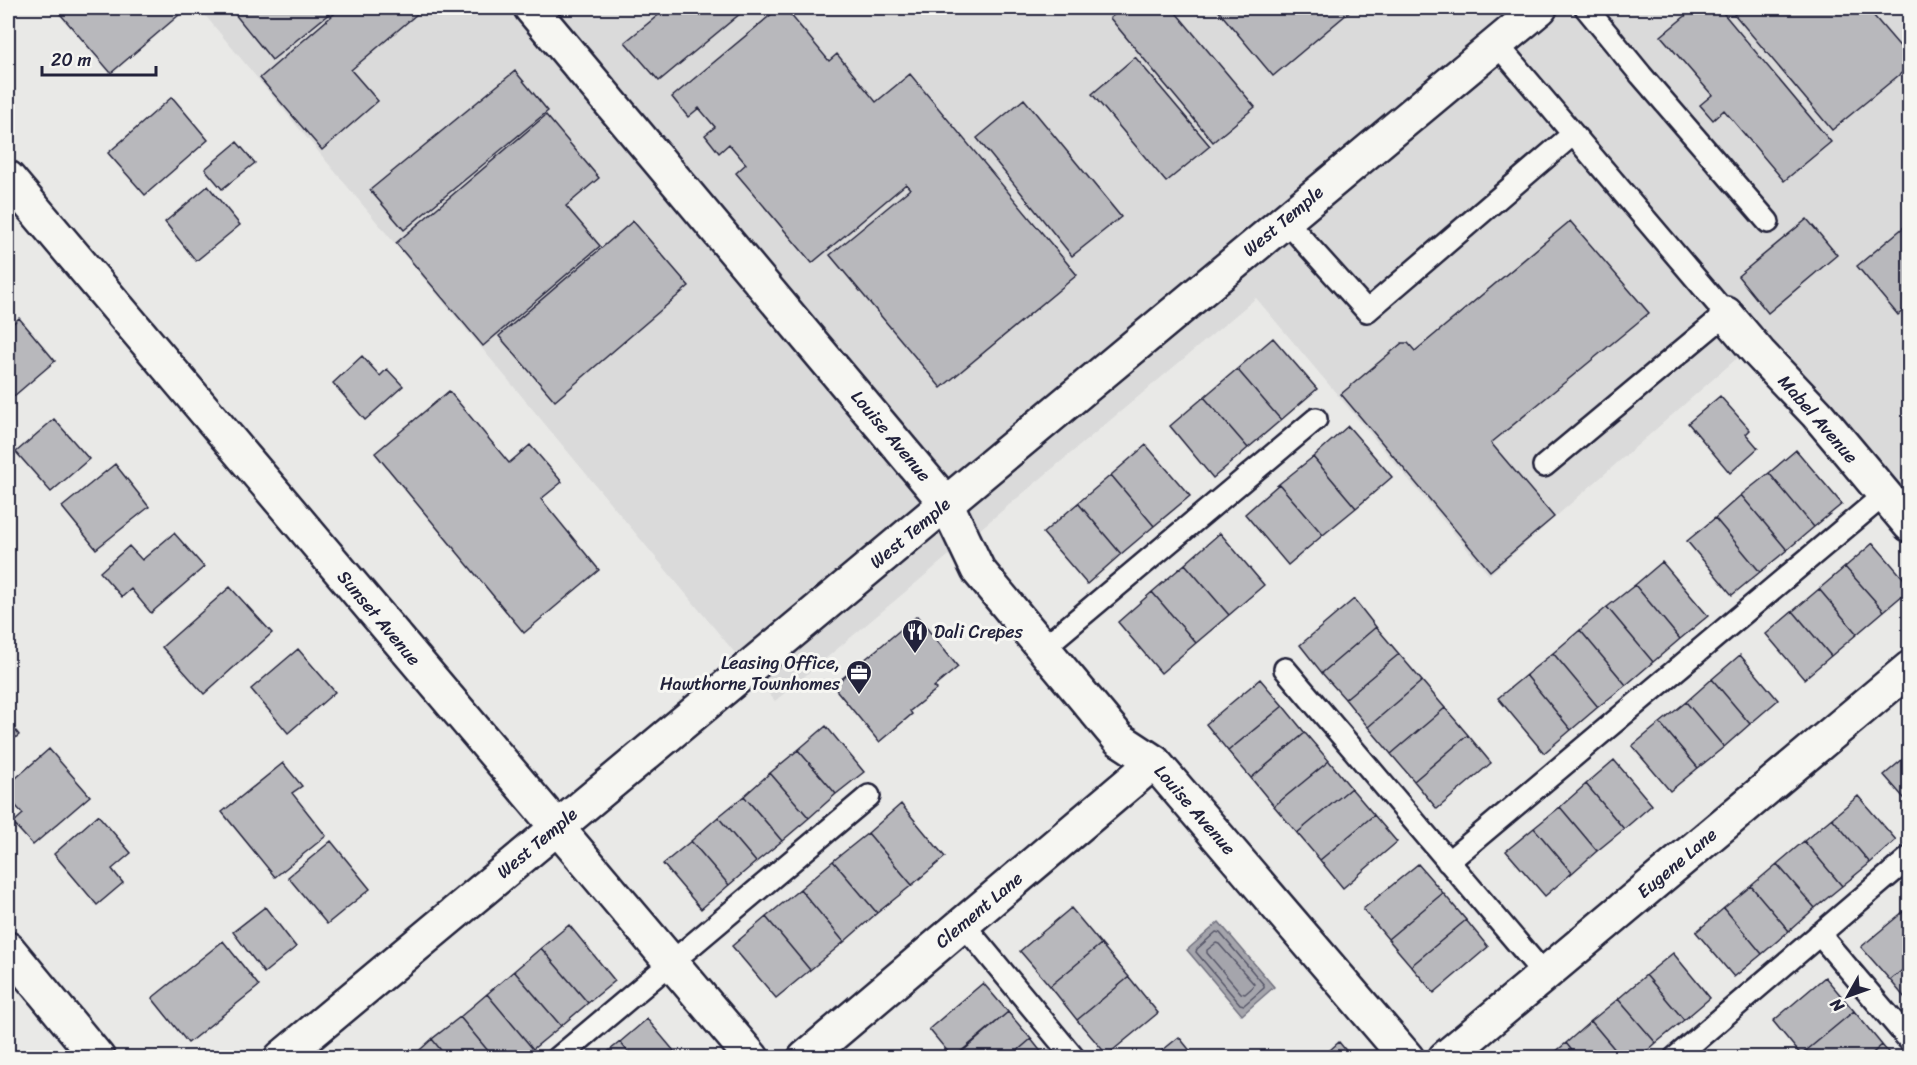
<svg xmlns="http://www.w3.org/2000/svg" width="1917" height="1065" font-family="Sriracha,sans-serif">
<style>
.built{fill:#dadada}
.water{fill:#a5a5ac;stroke:#71717f;stroke-width:1.5}
.lines{fill:none;stroke-linecap:round;stroke-linejoin:round}
.shore{stroke:#565668;stroke-width:1.5}
.building{fill:#b8b8bc;stroke:#22223b;stroke-width:1.5}
.lane-casing{stroke:#22223b;stroke-width:26}
.street-casing{stroke:#22223b;stroke-width:38}
.secondary-casing{stroke:#22223b;stroke-width:38}
.lane{stroke:#f6f6f2;stroke-width:21}
.street{stroke:#f6f6f2;stroke-width:33}
.secondary{stroke:#f6f6f2;stroke-width:33}
.labels{text-anchor:middle;stroke-width:6;stroke-linejoin:round;paint-order:stroke}
.street-label{font-size:18px;fill:#22223b;stroke:#f6f6f2}
.poi-label{font-size:18px;fill:#22223b;stroke:#f6f6f2;text-anchor:start}
</style>
<rect width="100%" height="100%" fill="#e9e9e7"/>
<filter id="ink" filterUnits="userSpaceOnUse"><feTurbulence type="fractalNoise" baseFrequency=".0167" numOctaves="2"/><feDisplacementMap in="SourceGraphic" scale="12" xChannelSelector="R" yChannelSelector="G"/><feConvolveMatrix kernelMatrix="1 2 1 2 8 2 1 2 1" color-interpolation-filters="sRGB"/></filter>
<g filter="url(#ink)">
<path class="built" d="M199,8h1710v504l-150,-173 -270,236 -233,-277 -481,403z"/>
<path class="water" d="M1219,922l55,65 -32,28 -55,-65z"/>
<g class="lines">
<path class="shore" d="M1216,932l4,1 44,52v3l-20,17 -4,-1 -44,-52 1,-3z
M1216,943l3,1 35,40 -1,3 -8,7 -4,-1 -34,-40v-3z"/>
</g>
<path class="building" d="M55,8h118l6,7 -68,58z
M230,8h106l-64,52z
M341,8h83l-73,62 27,31 -56,49 -62,-72z
M667,8h80l-88,73 -34,-39z
M779,8h6l44,53 8,-7 39,48 34,-28 167,201 -136,113 -111,-133 80,-66 -4,-5 -94,79 -76,-90 10,-9 -17,-20 -10,9 -14,-18 10,-8 -16,-19 -11,9 -16,-20z
M1123,8h23l3,3 5,-3h18l83,99 -42,35 -103,-124z
M1216,8h138l-81,68z
M1695,8h24l112,134 -47,39 -60,-71 -11,10 -13,-15 12,-10 -51,-59z
M1729,8h138l43,50v8l-78,64z
M1135,57l75,89 -44,36 -74,-88z
M515,71l33,40 -144,119 -34,-40z
M172,97l36,43 -63,55 -37,-42z
M1024,99l97,118 -49,39 -95,-118z
M546,115l53,63 -33,28 34,40 -117,100 -87,-103z
M237,142l18,21 -33,26 -17,-20z
M208,186l32,39 -44,36 -31,-39z
M1807,219l30,36 -69,58 -30,-37z
M633,221l56,65 -134,115 -56,-65z
M1570,221l79,92 -158,130 63,74 -64,54 -149,-177 61,-51h6l7,8z
M1910,222v83l-12,10 -41,-49z
M19,318l36,43 -41,35 -6,-8v-60z
M1273,338l44,51 -36,31 -44,-51z
M362,356l18,20 7,-7 16,17 -38,34 -32,-37z
M1237,369l44,51 -33,28 -44,-51z
M449,391l60,72 21,-18 32,37 -21,17 58,71 -75,63 -149,-180z
M1720,396l30,34 -4,4 12,14 -28,25 -42,-50z
M1204,397l44,51 -35,30 -43,-52z
M54,419l35,40 -38,33 -35,-40z
M1348,426l44,51 -36,31 -43,-51z
M1146,445l44,51 -36,30 -43,-51z
M1796,450l46,54 -28,23 -45,-54z
M1313,457l43,51 -33,27 -44,-51z
M115,464l34,43 -53,42 -34,-42z
M1769,473l45,54 -27,23 -46,-55z
M1111,475l43,51 -33,28 -43,-51z
M1279,484l44,51 -35,30 -43,-51z
M1741,495l46,55 -27,22 -45,-54z
M1078,503l43,51 -34,30 -44,-51z
M1715,518l45,54 -28,23 -45,-54z
M174,533l30,34 -53,46 -20,-24 -9,8 -22,-25 29,-26 13,14z
M1220,533l44,52 -35,30 -44,-51z
M1873,543l37,43v3l-26,22 -39,-44z
M1662,562l46,54 -28,23 -45,-54z
M1185,564l44,51 -33,28 -44,-51z
M1845,567l39,44 -27,23 -38,-45z
M1635,585l45,54 -27,23 -46,-55z
M230,587l42,46 -68,61 -42,-47z
M1819,589l38,45 -26,22 -38,-45z
M1152,592l44,51 -35,30 -43,-51z
M1354,599l22,28 -54,46 -22,-28z
M1607,607l46,55 -27,23 -46,-55z
M1793,611l38,45 -27,23 -38,-45z
M917,616l41,51 -24,20 3,2 -27,22 2,3 -33,28 -46,-56z
M1376,627l23,27 -54,45 -23,-26z
M1580,630l46,55 -28,22 -45,-54z
M298,649l37,43 -47,41 -37,-44z
M1553,653l45,54 -27,23 -45,-55z
M1399,654l23,27 -54,46 -23,-28z
M1740,655l38,45 -28,24 -38,-45z
M1526,675l45,55 -27,23 -46,-55z
M1260,679l23,27 -55,45 -22,-27z
M1712,679l38,45 -26,23 -38,-45z
M1422,681l23,27 -54,46 -23,-27z
M1686,702l38,45 -26,21 -38,-45z
M1283,706l22,27 -54,45 -23,-27z
M1445,708l23,27 -54,46 -23,-27z
M8,721l11,14 -11,9z
M1660,723l38,45 -28,23 -38,-45z
M826,726l38,46 -28,22 -38,-44z
M1305,733l24,28 -55,45 -23,-28z
M1468,735l23,28 -54,46 -23,-28z
M49,749l41,47 -57,49 -20,-22 10,-9 -15,-17v-12z
M798,750l38,44 -27,24 -39,-45z
M1910,753v52l-26,-30z
M1614,760l38,45 -28,24 -38,-45z
M1329,761l22,27 -54,45 -23,-27z
M283,763l19,23 -10,7 34,43 -51,41 -53,-65z
M770,773l39,45 -27,23 -38,-45z
M1586,784l38,45 -27,22 -37,-44z
M1351,788l23,27 -54,45 -23,-27z
M744,796l38,45 -26,21 -38,-45z
M1858,796l38,44 -26,23 -38,-45z
M901,804l44,53 -33,28 -44,-52z
M1560,807l37,44 -25,22 -38,-45z
M98,815l33,38 -19,16 11,14 -26,22 -43,-51z
M1374,815l23,27 -54,46 -23,-28z
M718,817l38,45 -27,23 -38,-44z
M1832,818l38,45 -28,23 -38,-45z
M1534,828l38,45 -27,23 -39,-45z
M868,833l44,52 -35,28 -44,-52z
M331,841l39,48 -43,35 -39,-47z
M691,841l38,44 -28,24 -38,-45z
M1804,841l38,45 -27,22 -38,-44z
M833,861l44,52 -33,29 -44,-53z
M1418,864l25,29 -55,46 -25,-30z
M1777,864l38,44 -26,23 -38,-45z
M1751,886l38,45 -27,23 -38,-46z
M800,889l44,53 -34,28 -44,-53z
M1443,893l23,27 -55,46 -23,-27z
M1910,906v58l-20,16 -29,-33z
M265,907l31,40 -32,26 -31,-41z
M1071,908l30,36 -51,42 -30,-35z
M1724,908l38,46 -28,23 -38,-45z
M766,917l44,53 -34,28 -44,-52z
M1466,920l22,27 -54,46 -23,-27z
M569,925l46,56 -27,22 -47,-55z
M223,941l36,45 -71,57 -36,-45z
M1101,944l28,33 -52,43 -27,-34z
M541,948l47,55 -27,23 -47,-55z
M1673,953l37,45 -26,22 -38,-45z
M1910,964v40l-20,-24z
M514,971l47,55 -28,23 -46,-55z
M1646,975l38,45 -28,23 -38,-44z
M1129,977l29,36 -51,42 -30,-35z
M1825,977l29,34 -53,44 -28,-34z
M983,983l25,29 -55,46 -24,-29z
M487,994l46,55 -9,9h-30l-34,-41z
M1618,999l38,44 -17,15h-17l-31,-37z
M1854,1011l28,34 -15,13h-63l-3,-3z
M1008,1012l23,27 -22,19h-54z
M460,1017l34,41h-47l-15,-19z
M647,1019l33,39h-47l-13,-16z
M1591,1021l31,37h-44l-12,-15z
M1179,1037l17,21h-43z
M432,1039l15,19h-36z
M1031,1039l15,19h-37z
M620,1042l13,16h-33z
M1339,1042l13,16h-31z
M1566,1043l12,15h-30z
M1882,1045l11,13h-26z"/>
<g class="lines">
<defs>
<path id="lane" d="M1586,8l55,67 127,147
M1496,43l230,271 -182,152
M1285,220l82,91 205,-176
M1042,649l274,-230
M1285,669l259,305
M1448,862l436,-367
M963,924l111,134
M1819,934l91,107
M558,1058l311,-262
M1675,1058l235,-201"/>
<path id="street" d="M531,8l415,495 32,67 141,169 35,23 253,296
M8,178l744,880
M1726,314l33,39 58,61 93,111
M8,949l90,109
M805,1058l349,-296
M1445,1058l465,-390"/>
<path id="secondary" d="M281,1058l1259,-1050"/>
</defs>
<use href="#lane" class="lane-casing"/>
<use href="#street" class="street-casing"/>
<use href="#secondary" class="secondary-casing"/>
<use href="#lane" class="lane"/>
<use href="#street" class="street"/>
<use href="#secondary" class="secondary"/>
</g>
</g>
<defs>
<symbol id="restaurant-pin" viewBox="-11 -11 22 30"><path d="M0 17L-7.5 6A9.5 9.5 0 1 1 7.5 6Z" fill="#22223b" stroke="#f6f6f2"/><path d="M-5-6h1v4h1v-4h1v4h1v-4h1v5L-1.5 .5V6h-2V.5L-5-1ZM5-6V6H3V1.5H1.5Q1.5-4 5-6Z" fill="#fff"/></symbol>
<symbol id="office-pin" viewBox="-11 -11 22 30"><path d="M0 17L-7.5 6A9.5 9.5 0 1 1 7.5 6Z" fill="#22223b" stroke="#f6f6f2"/><path d="M-6-3h4V-5.5h4V-3h4V5H-6ZM-1-4.5V-3h2v-1.5ZM-6 0V1H6V0Z" fill="#fff"/></symbol>
</defs>
<g fill-rule="evenodd">
<use href="#restaurant-pin" x="900" y="617" width="30" height="40"/>
<use href="#office-pin" x="844" y="658" width="30" height="40"/>
</g>
<g class="labels">
<g class="street-label">
<text transform="translate(1283 221) rotate(-40)" y="6">West Temple</text>
<text transform="translate(1818 419) rotate(49)" y="6">Mabel Avenue</text>
<text transform="translate(891 436) rotate(50)" y="6">Louise Avenue</text>
<text transform="translate(910 533) rotate(-40)" y="6">West Temple</text>
<text transform="translate(379 618) rotate(50)" y="6">Sunset Avenue</text>
<text transform="translate(1195 810) rotate(49)" y="6">Louise Avenue</text>
<text transform="translate(537 843) rotate(-40)" y="6">West Temple</text>
<text transform="translate(1677 863) rotate(-40)" y="6">Eugene Lane</text>
<text transform="translate(979 910) rotate(-40)" y="6">Clement Lane</text>
</g>
<g class="poi-label">
<text x="934" y="638">Dali Crepes</text>
<text x="840" y="669" text-anchor="end">Leasing Office,<tspan x="840" dy="21">Hawthorne Townhomes</tspan></text>
</g>
</g>
<rect width="1917" height="1065" fill="none" stroke="#f6f6f2" stroke-width="30"/>
<rect x="15" y="15" width="1887" height="1035" fill="none" stroke="#22223b" stroke-width="2" filter="url(#ink)"/>
<g transform="translate(1848 996) rotate(230)" stroke="#f6f6f2" stroke-width="4.5" paint-order="stroke">
<path d="M0-4.5L10 22L0 15L-10 22Z" fill="#22223b"/>
<text y="-9" font-size="16" font-weight="bold" text-anchor="middle" fill="#22223b">N</text>
</g>
<path d="M42 66v9h114v-9" fill="none" stroke="#22223b" stroke-width="3"/>
<text x="51" y="66" font-size="18" fill="#22223b" stroke="#f6f6f2" stroke-width="4.5" paint-order="stroke">20 m</text>
</svg>
